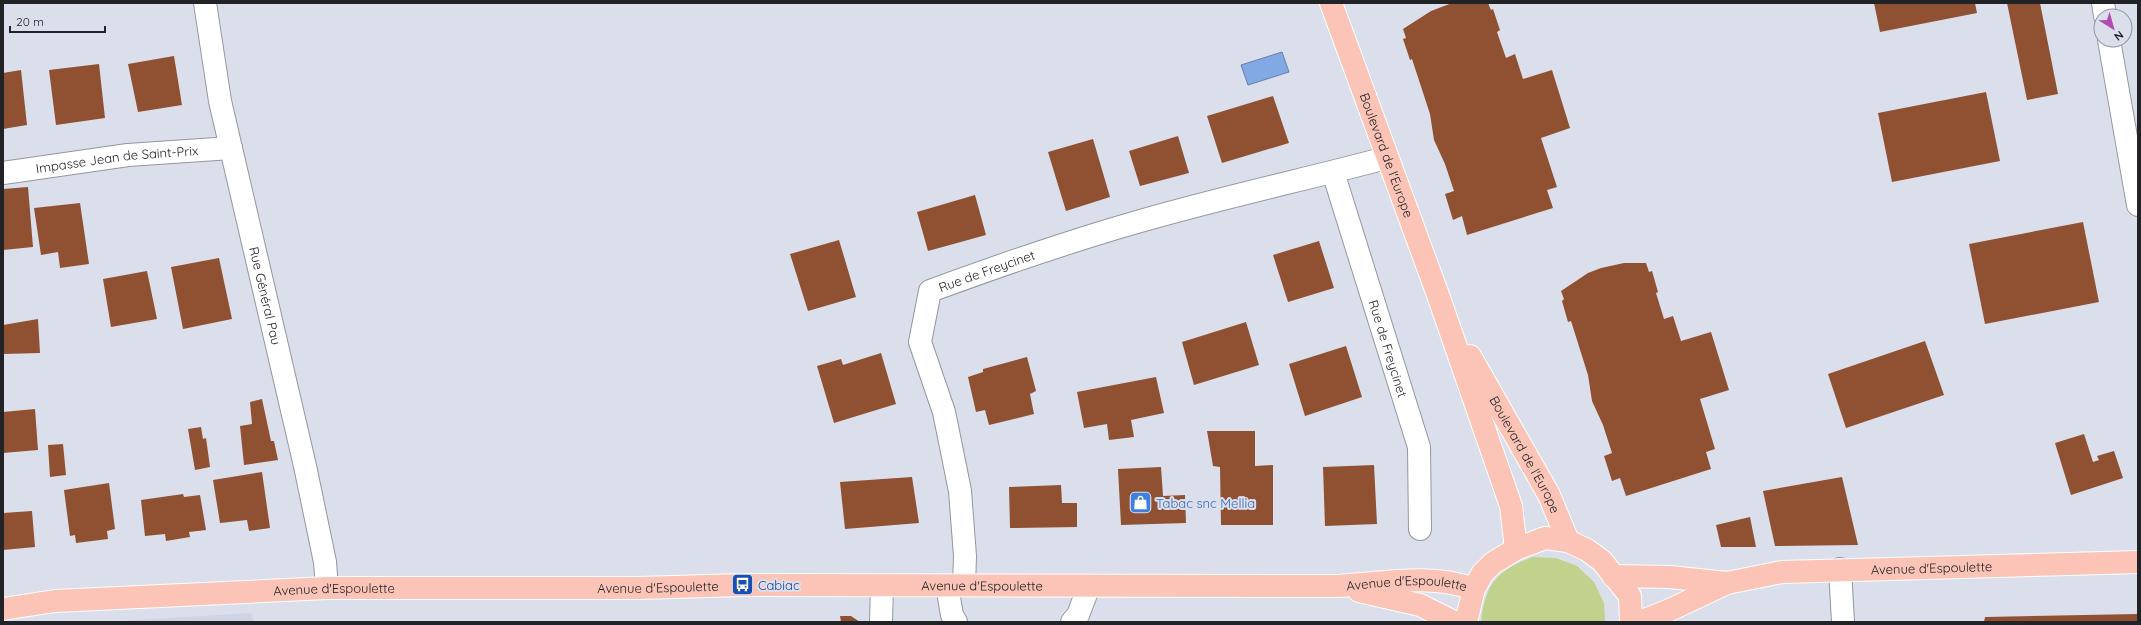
<svg xmlns="http://www.w3.org/2000/svg" width="2141" height="625" font-family="Quicksand,sans-serif">
<style>
.built{fill:#ced4e6}
.green{fill:#c1d28d}
.water{fill:#82a9e3;stroke:#6581ab}
.building{fill:#8f5132}
.lines{fill:none;stroke-linecap:round;stroke-linejoin:round}
.minor-casing{stroke:#9397a2;stroke-width:24}
.major-casing{stroke:#fff;stroke-width:24}
.minor{stroke:#fff;stroke-width:22}
.major{stroke:#fbc4b7;stroke-width:22}
.labels{text-anchor:middle;stroke-width:4;stroke-linejoin:round;paint-order:stroke}
.street-label{font-size:13px;fill:#222327;stroke:#dbdfeb}
.shop-label{font-size:13px;fill:#366cbe;stroke:#dbdfeb;text-anchor:start}
.transit-label{font-size:13px;fill:#164399;stroke:#dbdfeb;text-anchor:start}
</style>
<rect width="100%" height="100%" fill="#dbdfeb"/>
<path class="built" d="M251,613l3,9h-151z"/>
<path class="green" d="M1533,557l23,1 21,8 17,16 10,21 1,19h-124c4,-38 16,-52 52,-65z"/>
<path class="water" d="M1282,52l7,20 -41,13 -7,-20z"/>
<path class="building" d="M1452,3h36l3,7 2,-1 7,21 -3,2 9,26 9,-4 8,25 29,-9 18,58 -29,10 16,49 -10,3 6,18 -86,27 -5,-19 -9,4 -8,-26 9,-3 -9,-27 -11,-24 -4,-26 -18,-55 -2,1 -7,-21 3,-1 -3,-9 28,-18z
M1874,3h101l2,10 -97,19z
M2007,3h33l18,91 -31,6z
M174,56l8,49 -44,7 -10,-48z
M99,64l6,54 -49,7 -7,-55z
M21,70l6,55 -24,4v-56z
M1986,92l14,69 -108,21 -14,-69z
M1273,96l16,47 -67,20 -15,-47z
M1178,136l11,37 -49,13 -11,-35z
M1093,139l17,58 -44,14 -18,-59z
M28,187l5,60 -30,3v-61z
M975,195l11,40 -58,16 -11,-39z
M80,203l9,61 -29,4 -2,-16 -17,3 -7,-47z
M2083,222l16,80 -114,22 -16,-80z
M839,240l17,57 -48,14 -18,-57z
M1319,241l15,47 -46,14 -15,-47z
M219,258l13,61 -49,10 -12,-62z
M1624,263h22l3,9 3,-1 6,21 -2,1 8,26 9,-3 8,25 30,-9 18,58 -29,9 15,50 -9,3 5,17 -85,27 -6,-18 -8,3 -8,-25 8,-3 -9,-28 -11,-24 -4,-26 -17,-54 -3,1 -6,-21 2,-2 -3,-8 27,-18 13,-5z
M147,271l10,48 -46,8 -8,-48z
M38,319l2,34 -37,1v-29z
M1246,322l13,43 -65,20 -12,-43z
M1925,341l19,54 -98,33 -18,-54z
M1346,346l16,51 -57,19 -16,-52z
M881,353l15,51 -62,19 -17,-57 24,-7 2,6z
M1027,357l9,34 -6,3 4,20 -45,11 -4,-15 -9,2 -8,-35 15,-5v-3z
M1156,377l8,36 -33,7 3,17 -25,3 -2,-16 -23,4 -7,-36z
M262,399l9,42h3l4,19 -34,5 -4,-39 12,-2 -2,-22z
M35,409l3,41 -35,3v-41z
M201,427l2,12 3,-1 4,29 -15,3 -7,-41z
M1207,431h48v35l18,-1v60h-52l-1,-58 -7,-1z
M2084,434l9,28 6,-2 -2,-4 17,-5 9,27 -52,17 -16,-52z
M63,444l3,31 -16,2 -2,-32z
M1374,465l3,59 -52,2 -2,-59z
M1161,467l2,29 22,-1 1,28 -65,2 -3,-56z
M262,472l8,56 -21,3 -2,-11 -27,3 -7,-43z
M912,477l7,46 -74,6 -5,-47z
M1842,477l16,68 -83,1 -12,-55z
M109,483l6,46 -8,2 1,8 -32,4 -1,-8 -5,1 -6,-46z
M1061,485l1,18h15v24l-67,1 -1,-41z
M183,494l1,3 16,-2 6,35 -17,2 1,5 -24,4 -1,-7 -20,2 -4,-36z
M32,511l3,36 -32,3v-37z
M1750,517l6,30h-35l-5,-22z
M2138,614v8h-154l1,-5z
M840,616h11l9,6h-19z"/>
<g class="lines">
<defs>
<g id="minor">
<path id="s1" d="M205,3l15,98 85,365 20,96 2,26"/>
<path d="M2103,3l2,13"/>
<path d="M2109,40l29,165"/>
<path id="s2" d="M1333,172l86,275 1,82"/>
<path id="s3" d="M3,173l125,-18 103,-7"/>
<path d="M1840,569l3,53"/>
<path id="s4" d="M964,585l1,-29 -5,-65 -16,-79 -24,-70 10,-51c68,-25 137,-49 207,-69 82,-24 166,-42 249,-64"/>
<path d="M947,586l5,29 4,7"/>
<path d="M881,622l1,-36"/>
<path d="M1072,622l6,-7 11,-29"/>
</g>
<g id="major">
<path id="s5" d="M1331,3l107,292 73,211 5,43"/>
<path id="s6" d="M1470,356l79,139 19,46"/>
<path d="M1613,576l57,1 57,6"/>
<path d="M1359,591l61,14 34,17"/>
<path id="s7" d="M3,609l52,-8 272,-13h312l103,-3 596,1c46,-3 93,-13 136,3"/>
<path d="M1466,622l8,-33 8,-15 11,-11 23,-14 29,-11 23,3 19,9 15,11 28,35 1,26"/>
<path id="s8" d="M1640,622l32,-13 55,-26 55,-11 356,-10"/>
</g>
</defs>
<use href="#minor" class="minor-casing"/>
<use href="#major" class="major-casing"/>
<use href="#minor" class="minor"/>
<use href="#major" class="major"/>
</g>
<defs>
<symbol id="shop-square" viewBox="-11 -11 22 22"><rect x="-9" y="-9" width="18" height="18" rx="4" fill="#3f7fe0" stroke="#dbdfeb"/><path d="M-5-2.5h2.3a2.7 3.5 0 0 1 5.4 0H5L5.5 6h-11ZM-1.5-2.5h3a1.5 2.3 0 0 0-3 0Z" fill="#fff"/></symbol>
<symbol id="bus-square" viewBox="-11 -11 22 22"><rect x="-9" y="-9" width="18" height="18" rx="4" fill="#1a4fb4" stroke="#dbdfeb"/><path d="M-5-6H5V4H4V6H2V4H-2V6H-4V4H-5ZM-3.5-4V0h7V-4ZM-3.5 1.2v1.5H-2V1.2ZM2 1.2v1.5H3.5V1.2Z" fill="#fff"/></symbol>
</defs>
<g fill-rule="evenodd">
<use href="#shop-square" x="1128" y="490" width="25" height="25"/>
<use href="#bus-square" x="730" y="572" width="25" height="25"/>
</g>
<g class="labels">
<g class="street-label">
<text dy="5" stroke="none"><textPath href="#s5" startOffset="162">Boulevard de l'Europe</textPath></text>
<text dy="5" stroke="none"><textPath href="#s3" startOffset="115">Impasse Jean de Saint-Prix</textPath></text>
<text dy="5" stroke="none"><textPath href="#s4" startOffset="361">Rue de Freycinet</textPath></text>
<text dy="5" stroke="none"><textPath href="#s1" startOffset="299">Rue Général Pau</textPath></text>
<text dy="5" stroke="none"><textPath href="#s2" startOffset="185">Rue de Freycinet</textPath></text>
<text dy="5" stroke="none"><textPath href="#s6" startOffset="113">Boulevard de l'Europe</textPath></text>
<text dy="5" stroke="none"><textPath href="#s8" startOffset="301">Avenue d'Espoulette</textPath></text>
<text dy="5" stroke="none"><textPath href="#s7" startOffset="656">Avenue d'Espoulette</textPath></text>
<text dy="5" stroke="none"><textPath href="#s7" startOffset="980">Avenue d'Espoulette</textPath></text>
<text dy="5" stroke="none"><textPath href="#s7" startOffset="1405">Avenue d'Espoulette</textPath></text>
<text dy="5" stroke="none"><textPath href="#s7" startOffset="332">Avenue d'Espoulette</textPath></text>
</g>
<g class="shop-label">
<text x="1156" y="508">Tabac snc Mellia</text>
</g>
<g class="transit-label">
<text x="758" y="590">Cabiac</text>
</g>
</g>
<rect width="2141" height="625" fill="none" stroke="#222327" stroke-width="8"/>
<g transform="translate(2113 28) rotate(143)"><circle r="19" fill="#dbdfeb" stroke="#91949d"/>
<path d="M0-3L7 15L0 10L-7 15Z" fill="#b14cb1"/>
<text y="-6" font-size="11" font-weight="bold" text-anchor="middle" fill="#222327">N</text>
</g>
<path d="M10 26v6h95v-6" fill="none" stroke="#222327" stroke-width="2"/>
<text x="16" y="26" font-size="12" fill="#222327" stroke="#dbdfeb" stroke-width="3" paint-order="stroke">20 m</text>
</svg>
